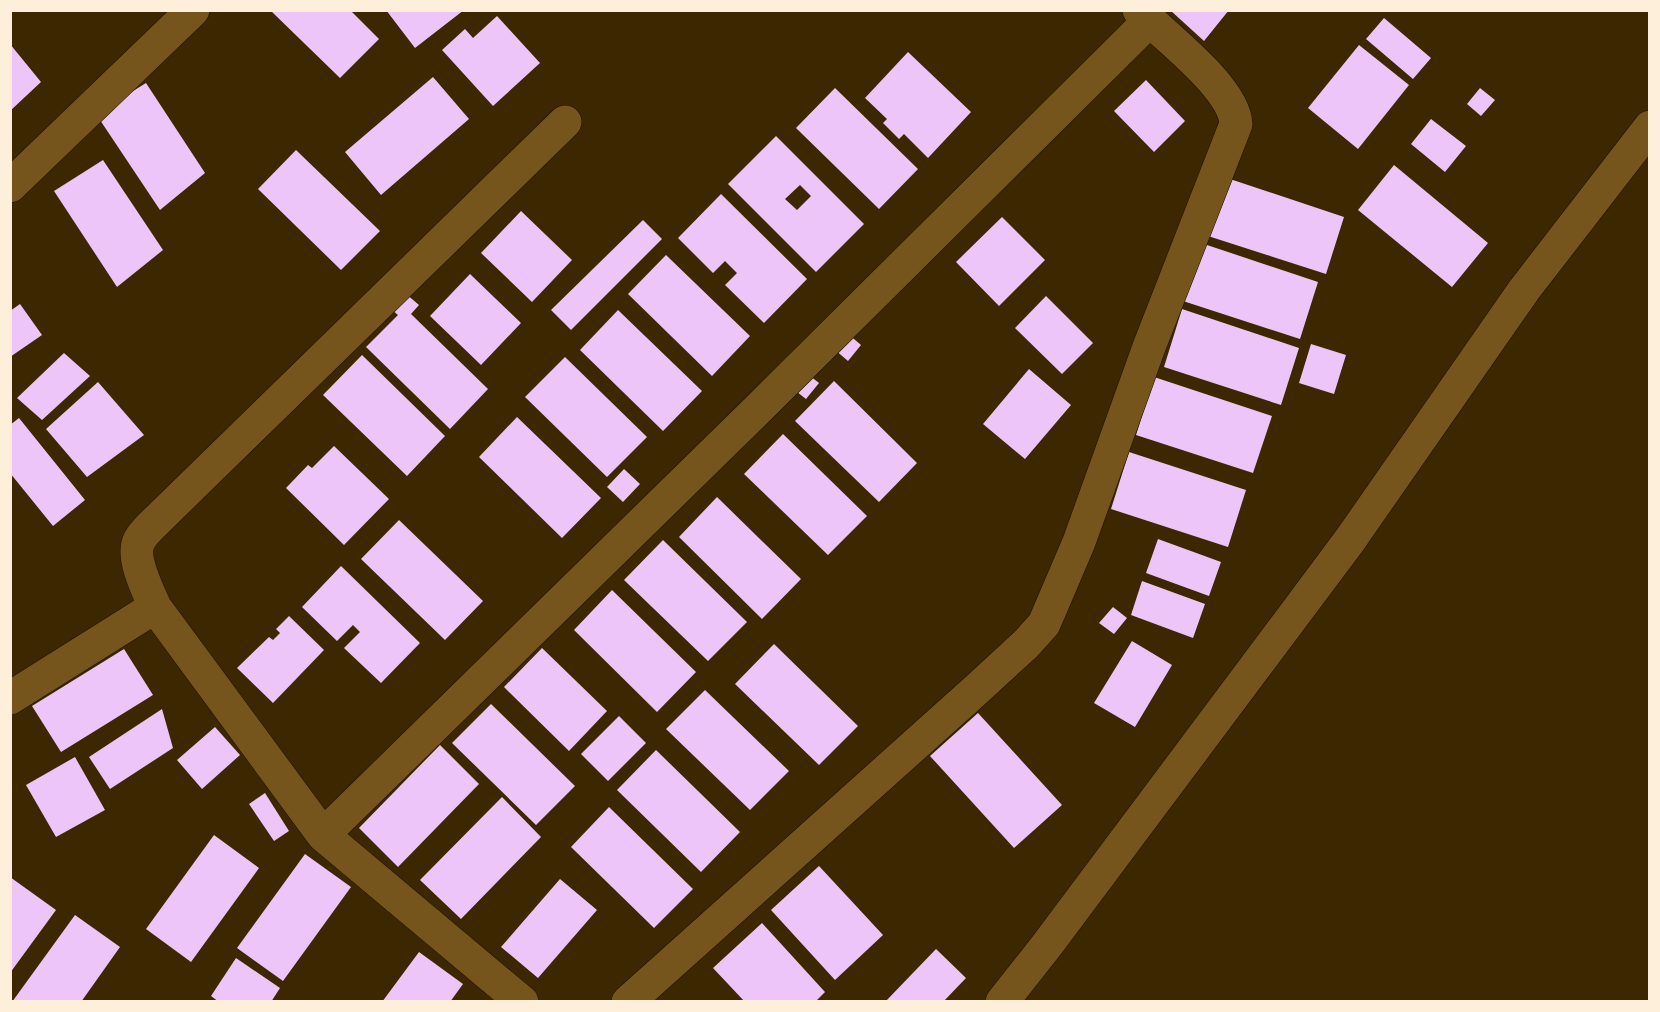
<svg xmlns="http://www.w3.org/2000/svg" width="1660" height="1012" font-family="'PT Serif',serif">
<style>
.building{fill:#eec5f9;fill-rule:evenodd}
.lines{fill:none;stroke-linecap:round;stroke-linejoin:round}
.minor-casing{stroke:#1e1100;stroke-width:34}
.minor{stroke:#75551c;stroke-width:33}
</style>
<rect width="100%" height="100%" fill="#3c2700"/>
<path class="building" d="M270,10h80l29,29 -39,39z
M386,10h78l-49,38z
M1170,10h59l-25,31z
M497,16l43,47 -47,43 -51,-56 23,-21 8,9z
M1384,18l47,40 -18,21 -47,-40z
M10,44l31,38 -31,29z
M1359,45l50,40 -51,64 -50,-41z
M908,52l63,60 -43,46 -24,-24 -5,5 -16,-16 4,-4 -22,-21z
M433,77l36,42 -88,76 -36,-43z
M1146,80l39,41 -31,31 -40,-41z
M146,83l59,90 -45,37 -64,-96z
M835,88l83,81 -39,40 -83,-81z
M1480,88l15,12 -14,16 -14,-12z
M1431,119l35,27 -21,26 -34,-28z
M776,136l88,88 -48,48 -88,-88zM800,185l11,11 -14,14 -12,-11z
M296,150l84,81 -39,39 -83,-81z
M103,160l60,90 -46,37 -63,-96z
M1394,165l94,78 -36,44 -94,-77z
M1227,178l117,39 -18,57 -118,-38z
M721,194l86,85 -43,44 -39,-38 12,-12 -12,-12 -12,12 -35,-35z
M521,211l51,49 -40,42 -51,-49z
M1002,217l43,43 -46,46 -43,-44z
M643,220l19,19 -91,91 -20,-20z
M1201,243l117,39 -18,57 -117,-38z
M666,255l84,81 -38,40 -84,-82z
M470,274l51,49 -40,42 -51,-49z
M405,293l14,12 -8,9 77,75 -38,40 -84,-82 32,-32 -7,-6z
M1046,296l47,47 -31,31 -47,-46z
M20,304l22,31 -32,22v-46z
M1182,309l117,39 -18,57 -117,-38z
M618,310l84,81 -39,40 -83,-81z
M847,333l14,12 -13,16 -14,-12z
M1311,344l35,11 -12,39 -35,-11z
M64,353l26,23 -48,44 -25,-22z
M362,355l83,81 -38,40 -84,-81z
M565,357l82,80 -40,40 -82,-80z
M1029,369l42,36 -46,54 -42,-35z
M805,372l14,11 -13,16 -14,-11z
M1154,377l118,39 -19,57 -117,-38z
M834,381l83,82 -38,39 -84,-81z
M98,382l46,53 -57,42 -41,-48z
M517,417l84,81 -39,40 -83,-81z
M19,418l66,82 -32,26 -43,-53v-48z
M783,434l84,82 -39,39 -84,-81z
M334,446l55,53 -45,46 -58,-57 22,-23 4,3z
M1129,452l117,38 -18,57 -117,-38z
M624,469l16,15 -17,18 -16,-15z
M717,497l84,82 -39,40 -83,-82z
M399,520l84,81 -38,39 -84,-81z
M1158,539l63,23 -12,34 -63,-23z
M663,540l84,82 -39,39 -84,-81z
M341,566l79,77 -39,40 -37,-35 16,-16 -7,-7 -16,16 -35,-34z
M1142,581l63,23 -12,34 -62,-23z
M612,590l84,82 -39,40 -83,-82z
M1113,607l14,11 -13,16 -15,-11z
M289,616l35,34 -51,53 -36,-35 32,-31 4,3 7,-7 -4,-4z
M1132,641l40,24 -37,62 -41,-24z
M774,644l84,82 -39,39 -84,-81z
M542,648l65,63 -38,40 -65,-64z
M124,649l29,46 -92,57 -29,-46z
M705,690l84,81 -39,39 -84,-81z
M491,704l84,82 -39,39 -84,-82z
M162,709l11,39 -63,41 -21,-32z
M978,713l84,92 -48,43 -84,-92z
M619,716l27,27 -38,38 -27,-27z
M215,727l25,28 -38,34 -25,-29z
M440,745l39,39 -81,83 -39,-39z
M656,750l84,82 -39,40 -84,-82z
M75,757l30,53 -49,27 -30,-52z
M265,793l24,38 -15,10 -25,-37z
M502,797l39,40 -80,82 -41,-39z
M609,807l84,82 -39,39 -83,-81z
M214,835l45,33 -68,94 -45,-33z
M305,854l46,33 -68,94 -46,-33z
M819,866l64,69 -48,45 -64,-70z
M10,877l46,33 -46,63z
M560,879l37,31 -59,68 -37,-31z
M75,915l45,32 -39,55h-69z
M762,923l63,69 -10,10h-70l-32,-34z
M936,949l30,29 -23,24h-58z
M419,952l44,32 -13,18h-68z
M236,958l44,30 -9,14h-52l-8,-6z"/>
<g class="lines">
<defs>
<path id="minor" d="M10,186l183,-176
M10,698l145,-91
M323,835l433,-424 393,-390
M522,1002l-199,-167 -168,-228c-7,-16 -24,-50 -16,-66 3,-6 8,-11 12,-15l414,-404
M628,1002l348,-312 50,-46 18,-20 35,-82 70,-195 87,-223c-2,-37 -71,-87 -97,-114
M1002,1002l45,-57 303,-405 174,-250 126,-163"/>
</defs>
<use href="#minor" class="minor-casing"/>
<use href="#minor" class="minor"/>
</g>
<rect width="1660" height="1012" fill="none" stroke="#fdefda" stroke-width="24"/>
</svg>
